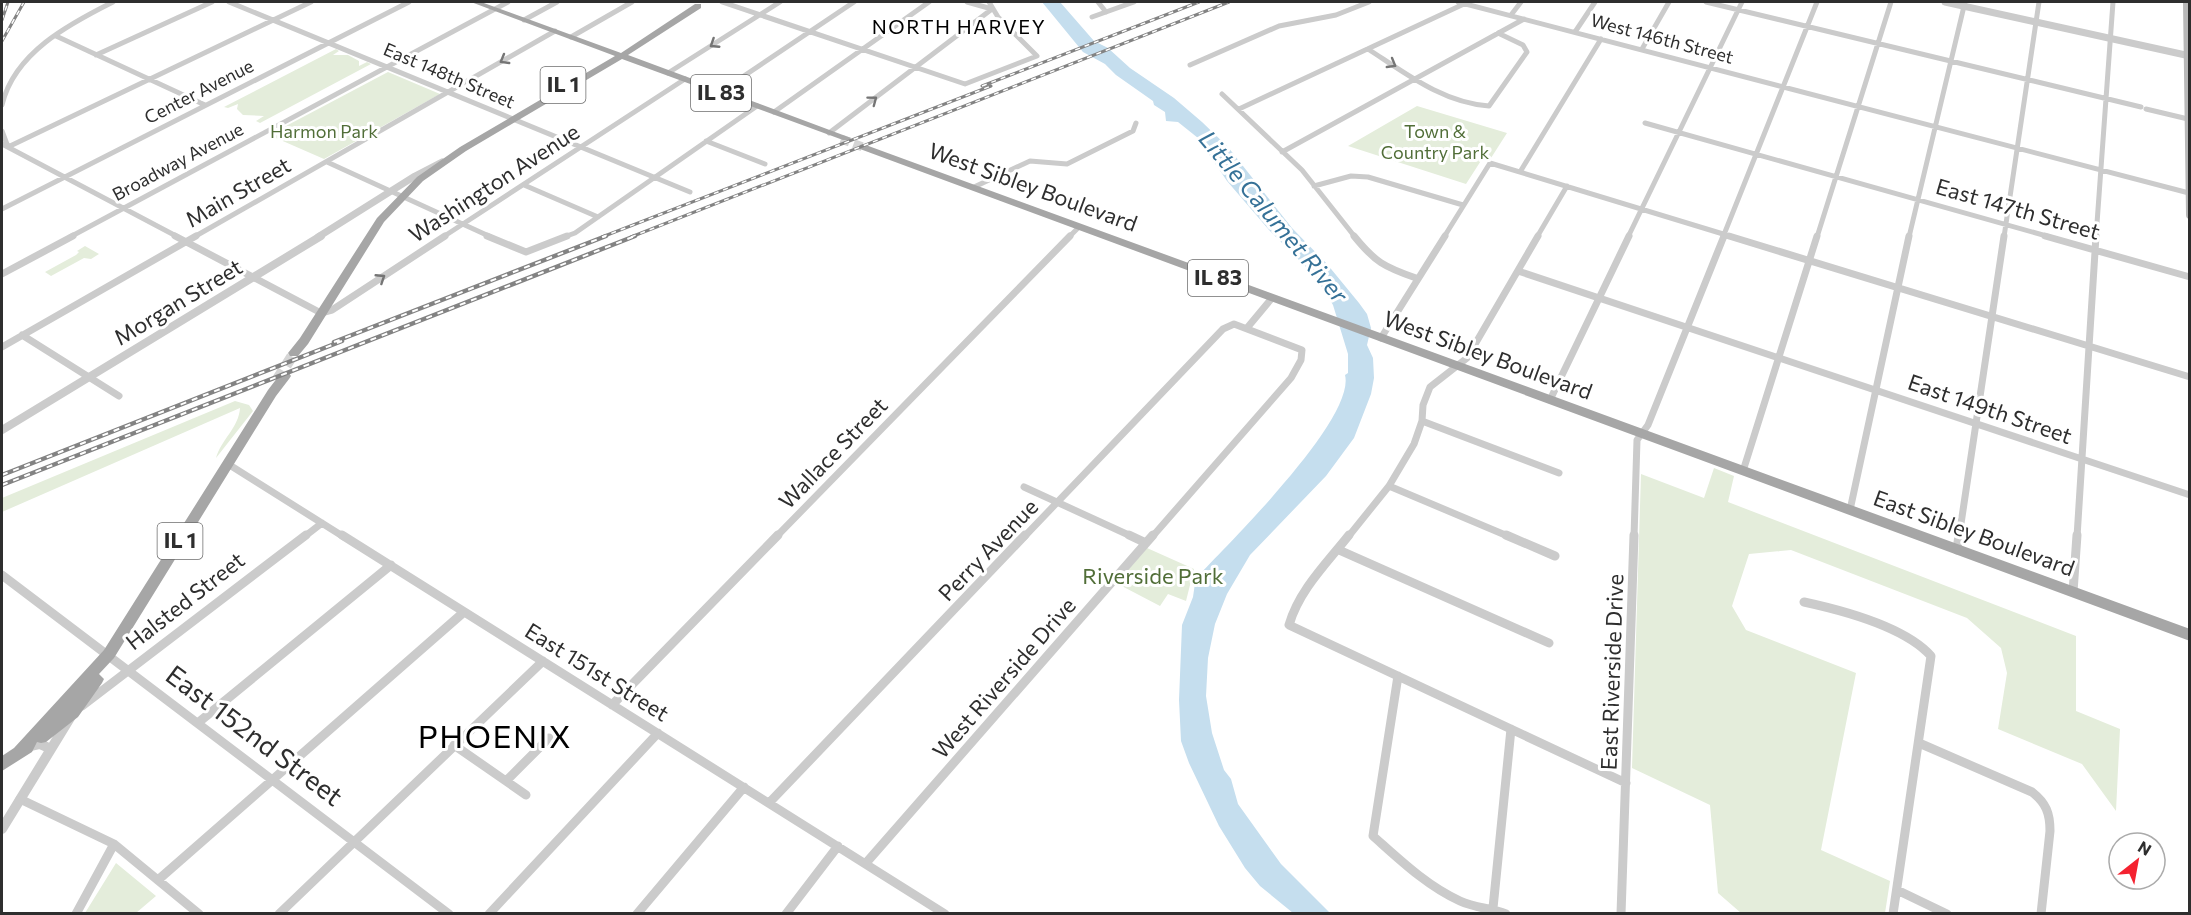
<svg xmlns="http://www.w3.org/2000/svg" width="2191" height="915" font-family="Commissioner,sans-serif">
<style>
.green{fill:#e4eddb}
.water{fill:#c5deee}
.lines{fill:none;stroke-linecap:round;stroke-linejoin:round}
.primary-tunnel-far1{stroke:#d5d5d5;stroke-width:9;stroke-dasharray:9 4.5;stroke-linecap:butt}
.primary-tunnel{stroke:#d5d5d5;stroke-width:11;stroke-dasharray:11 6;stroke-linecap:butt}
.minor-far2{stroke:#cbcbcb;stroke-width:5}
.minor-far1{stroke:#cbcbcb;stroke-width:7}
.minor{stroke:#cbcbcb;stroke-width:9}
.tertiary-far2{stroke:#cbcbcb;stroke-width:7}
.tertiary-far1{stroke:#cbcbcb;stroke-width:8}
.tertiary{stroke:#cbcbcb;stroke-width:10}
.secondary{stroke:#b8b8b8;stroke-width:8}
.primary{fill:#a6a6a6;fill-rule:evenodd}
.rail-far1-casing{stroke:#838383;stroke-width:3}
.rail-casing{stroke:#838383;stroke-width:4.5}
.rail-far1{stroke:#fff;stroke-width:1.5;stroke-dasharray:5;stroke-linecap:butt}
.rail{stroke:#fff;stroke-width:2;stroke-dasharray:6;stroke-linecap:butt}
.oneway{stroke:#757575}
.labels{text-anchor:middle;stroke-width:6;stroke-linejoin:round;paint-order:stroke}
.far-street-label{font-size:18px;fill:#2e2e2e;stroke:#fff}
.far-park-label{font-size:18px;fill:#516e38;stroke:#fff}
.far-neighbourhood-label{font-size:20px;letter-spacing:1.5px;fill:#000;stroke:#fff}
.shield{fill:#fff;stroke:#6d6d6d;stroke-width:1.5}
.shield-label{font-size:21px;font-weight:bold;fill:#2e2e2e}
.street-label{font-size:22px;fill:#2e2e2e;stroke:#fff}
.park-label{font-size:22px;fill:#516e38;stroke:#fff}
.water-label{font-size:24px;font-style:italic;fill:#357197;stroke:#fff}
.near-street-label{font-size:27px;fill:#2e2e2e;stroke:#fff}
.near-quarter-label{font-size:32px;letter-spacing:1.5px;fill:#000;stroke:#fff}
</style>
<rect width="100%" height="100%" fill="#fff"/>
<path class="green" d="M336,49l3,2 -6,4h15l11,6v5l8,-4 4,2 -111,59 -4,-2 8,-5 -21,-1 -6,-6 1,-5 -10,4 -4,-1z
M388,72l52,22 -116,65 -55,-24z
M1417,106l90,27 -16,25 -7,-2 -18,28 -118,-38z
M85,246l14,8 -8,5 -7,-1 -33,18 -6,-4 31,-17 3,-3 -2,-1z
M235,401l14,4 4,6 -37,47c5,-18 23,-31 24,-50l-238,104v-14z
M1714,468l20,8 -6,26 348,134v75l44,18 -4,82 -34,-47 -84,-35 9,-56 -6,-25 -34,-30 -176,-68 -42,4 -17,52 14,24 110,43 -35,177 69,31 -5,32h-144l-23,-20 -8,-88 -78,-37 9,-294 63,24z
M1147,548l47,21 -8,32 -18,-7 -8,12 -44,-23z
M116,863l40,33 -20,17h-51z"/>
<path class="water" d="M1042,2h18l34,39 14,7 22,20 44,30 28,24 26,25 64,81 35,36 32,39 8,11 4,14 -4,17 6,13 1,20 -3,16 -17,44 -28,38 -76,79 -23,39 -12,30 -7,34 -2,38 6,37 12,37 7,9 7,25 43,60 49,49h-37l-33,-27 -15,-18 -26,-42 -30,-63 -8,-22 -2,-41 3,-75 11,-28 2,-14 6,-10c30,-32 155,-155 144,-198l3,-2v-19l-15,-49 -18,-29 -46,-46 -42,-49 -29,-43 -20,-16 -12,-1 -1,-9 -11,-7 -1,-4 -37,-26 -11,-11 -22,-12z"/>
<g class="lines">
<path class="primary-tunnel-far1" d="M841,139l22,8"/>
<path class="primary-tunnel" d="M277,380l17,-27"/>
<path class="minor-far2" d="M229,2l461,190
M722,2l243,82 72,-28 -39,-39 -9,-15
M967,2l25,7
M1098,2l8,10
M1458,2l731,191
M1706,2l435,105
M1511,15l10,-13
M1092,17l42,-15
M524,20l33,-18
M1575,32l20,-30
M56,36l149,69
M571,37l61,-35
M1368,49c37,24 75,54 121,57l38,-54 -4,-7 -25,-12
M1642,49l27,-47
M96,55l116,-53
M1190,65l89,-39 57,-11 33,-13
M668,73l112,-71
M720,92l134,-90
M1222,94l80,76 53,67
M2,105c12,-52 67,-81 111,-103
M1239,109l227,-106
M2146,109l42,10
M774,112l155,-110
M1645,123l405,114
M2,131l6,16
M829,133l163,-124
M706,141l59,23
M2,144l176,93
M8,147l303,-145
M1282,152l242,-133
M327,162l164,75
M1520,172l81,-133
M524,185l74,32
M1314,186l37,-10 17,1 95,28
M974,187l56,-26 37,3 66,-33 3,-8
M2,209l407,-207
M70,237l438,-235
M194,237l361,-206
M443,237l242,-158
M564,237l11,-4 182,-127
M1069,237l10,-10
M1444,237l46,-74 243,74
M1537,237l30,-51
M1628,237l114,-235
M1723,237l94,-235
M1817,237l74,-235
M1909,237l56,-235
M2004,237l35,-235
M2096,237l17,-235"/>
<path class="minor-far1" d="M175,236l146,77 11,-3 113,-74
M487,236l39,16 41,-16
M1354,236c21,26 30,31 62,42
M1729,236l461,141
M2045,236l145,41
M1518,271l672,224
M2,274l71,-38
M1247,328l25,-30
M22,335l97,61
M1381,338l64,-102
M2,347l194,-111
M1550,400l79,-164
M1422,421l137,52
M228,464l116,73
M1743,471l74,-235
M1389,486l121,51
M1024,487l109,50
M1850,510l59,-274
M304,537l18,-14
M776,537l294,-301
M1024,537l199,-208 11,-5 68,26 -1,10 -10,18 -139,159
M1348,537l41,-51 25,-42 8,-23 1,-16 7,-18 37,-29 71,-122
M1634,537l3,-97 11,-15 76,-189
M1959,537l45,-301
M2077,537l19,-301"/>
<path class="minor" d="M342,535l603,379
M1129,535l17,8
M1349,535c-22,28 -50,55 -60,90l337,158
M1506,535l49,21
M1339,550l210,93
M1957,550l2,-15
M2,575l447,339
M2073,592l4,-57
M1804,602c37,8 101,25 127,54l-38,258
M1398,676l-25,160c27,24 54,50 87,65 15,7 31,7 46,13
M612,705l166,-170
M82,706l224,-171
M199,722l192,-157
M1919,743l113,49c14,11 18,21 18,39l-9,83
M454,745l72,50
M506,781l43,-43
M20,799l94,45 85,70
M769,803l256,-268
M866,863l287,-328
M158,880l306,-268
M1897,890l50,24
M1493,908l18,-179
M76,914l38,-70
M279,914l264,-253
M489,914l169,-181
M637,914l107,-127
M786,914l52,-68
M1621,914l13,-379"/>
<path class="tertiary-far2" d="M1945,2l245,54
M318,237l97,-61 27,-14"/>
<path class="tertiary-far1" d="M2,430l319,-194"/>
<path class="tertiary" d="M27,747l13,-3 11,5
M2,829l68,-111"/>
<path class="secondary" d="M2187,2l3,213"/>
<path class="primary" d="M471,2h10l140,51 74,-49h6v4l-73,47 223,83 -2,2h-6l-221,-81 -156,92 -43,30 -39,41 -76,122 -10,12h-8l-2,-3 12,-15 77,-120 40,-41 43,-30 155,-91z
M863,144l1327,485v12l-1330,-492v-4z
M285,372l4,1 2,3 -2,3 -13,17 -162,262 -15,16 5,5 -2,4 -24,34 -32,25 -5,1 -4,-1 -5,10 -30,19v-15l12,-8 90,-98 164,-260 13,-17z"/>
<defs>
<path id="rail-far1" d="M2,20l6,-18
M2,41l22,-39
M982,86l217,-84
M602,237l389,-151
M631,237l598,-235"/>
<path id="rail" d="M334,342l272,-106
M2,475l340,-134
M2,485l633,-249"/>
</defs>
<use href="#rail-far1" class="rail-far1-casing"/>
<use href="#rail" class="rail-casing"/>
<use href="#rail-far1" class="rail-far1"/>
<use href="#rail" class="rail"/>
</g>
<defs><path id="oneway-chevron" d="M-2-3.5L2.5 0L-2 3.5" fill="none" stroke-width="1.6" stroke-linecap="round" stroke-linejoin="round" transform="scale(1.5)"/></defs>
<g class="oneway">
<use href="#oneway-chevron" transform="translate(714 44) rotate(147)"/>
<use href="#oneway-chevron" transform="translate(504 60) rotate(150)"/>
<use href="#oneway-chevron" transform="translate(1392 64) rotate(30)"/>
<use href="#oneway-chevron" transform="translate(873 100) rotate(-37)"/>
<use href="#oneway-chevron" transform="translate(381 278) rotate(-33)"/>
</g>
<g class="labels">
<g class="far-street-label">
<text transform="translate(1662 39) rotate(15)" y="6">West 146th Street</text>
<text transform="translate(449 76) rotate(23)" y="6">East 148th Street</text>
<text transform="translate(199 92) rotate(-27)" y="6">Center Avenue</text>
<text transform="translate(178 162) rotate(-28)" y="6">Broadway Avenue</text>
</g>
<g class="far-park-label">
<text x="324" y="138">Harmon Park</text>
<text x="1435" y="138">Town &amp;<tspan x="1435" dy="21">Country Park</tspan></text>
</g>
<g class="far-neighbourhood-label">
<text x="959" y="34">NORTH HARVEY</text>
</g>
<g class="shield">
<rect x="540.5" y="67" width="45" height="36" rx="4.5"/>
<rect x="691" y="75" width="60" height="36" rx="4.5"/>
<rect x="1188" y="260" width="60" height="36" rx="4.5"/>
<rect x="157.5" y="523" width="45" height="36" rx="4.5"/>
</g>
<g class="shield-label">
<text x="563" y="92">IL 1</text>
<text x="721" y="100">IL 83</text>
<text x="1218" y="285">IL 83</text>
<text x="180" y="548">IL 1</text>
</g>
<g class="street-label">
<text transform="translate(494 183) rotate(-33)" y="8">Washington Avenue</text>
<text transform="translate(1033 187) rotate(20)" y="8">West Sibley Boulevard</text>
<text transform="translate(238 192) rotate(-30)" y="8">Main Street</text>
<text transform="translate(2018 209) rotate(16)" y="8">East 147th Street</text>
<text transform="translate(178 302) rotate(-31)" y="8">Morgan Street</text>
<text transform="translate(1488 355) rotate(20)" y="8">West Sibley Boulevard</text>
<text transform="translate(1990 409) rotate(19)" y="8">East 149th Street</text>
<text transform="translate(833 453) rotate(-46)" y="8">Wallace Street</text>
<text transform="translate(1974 533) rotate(20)" y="8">East Sibley Boulevard</text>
<text transform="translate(988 550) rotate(-46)" y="8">Perry Avenue</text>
<text transform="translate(185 601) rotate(-38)" y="8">Halsted Street</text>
<text transform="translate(597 672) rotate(32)" y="8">East 151st Street</text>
<text transform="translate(1612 672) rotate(-88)" y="8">East Riverside Drive</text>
<text transform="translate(1004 678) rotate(-49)" y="8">West Riverside Drive</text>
</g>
<g class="park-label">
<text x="1153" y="584">Riverside Park</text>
</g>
<g class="water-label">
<text transform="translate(1273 217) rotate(50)" y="8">Little Calumet River</text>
</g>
<g class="near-street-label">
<text transform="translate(254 736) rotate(37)" y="9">East 152nd Street</text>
</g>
<g class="near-quarter-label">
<text x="495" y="748">PHOENIX</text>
</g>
</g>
<rect width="2191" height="915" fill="none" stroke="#2e2e2e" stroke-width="6"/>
<g transform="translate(2137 861) rotate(31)"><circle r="28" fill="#ffffff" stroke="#ababab" stroke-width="1.5"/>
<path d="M0-4.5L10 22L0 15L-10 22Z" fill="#f42230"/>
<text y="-9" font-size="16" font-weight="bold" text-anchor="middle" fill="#2e2e2e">N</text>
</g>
</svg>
